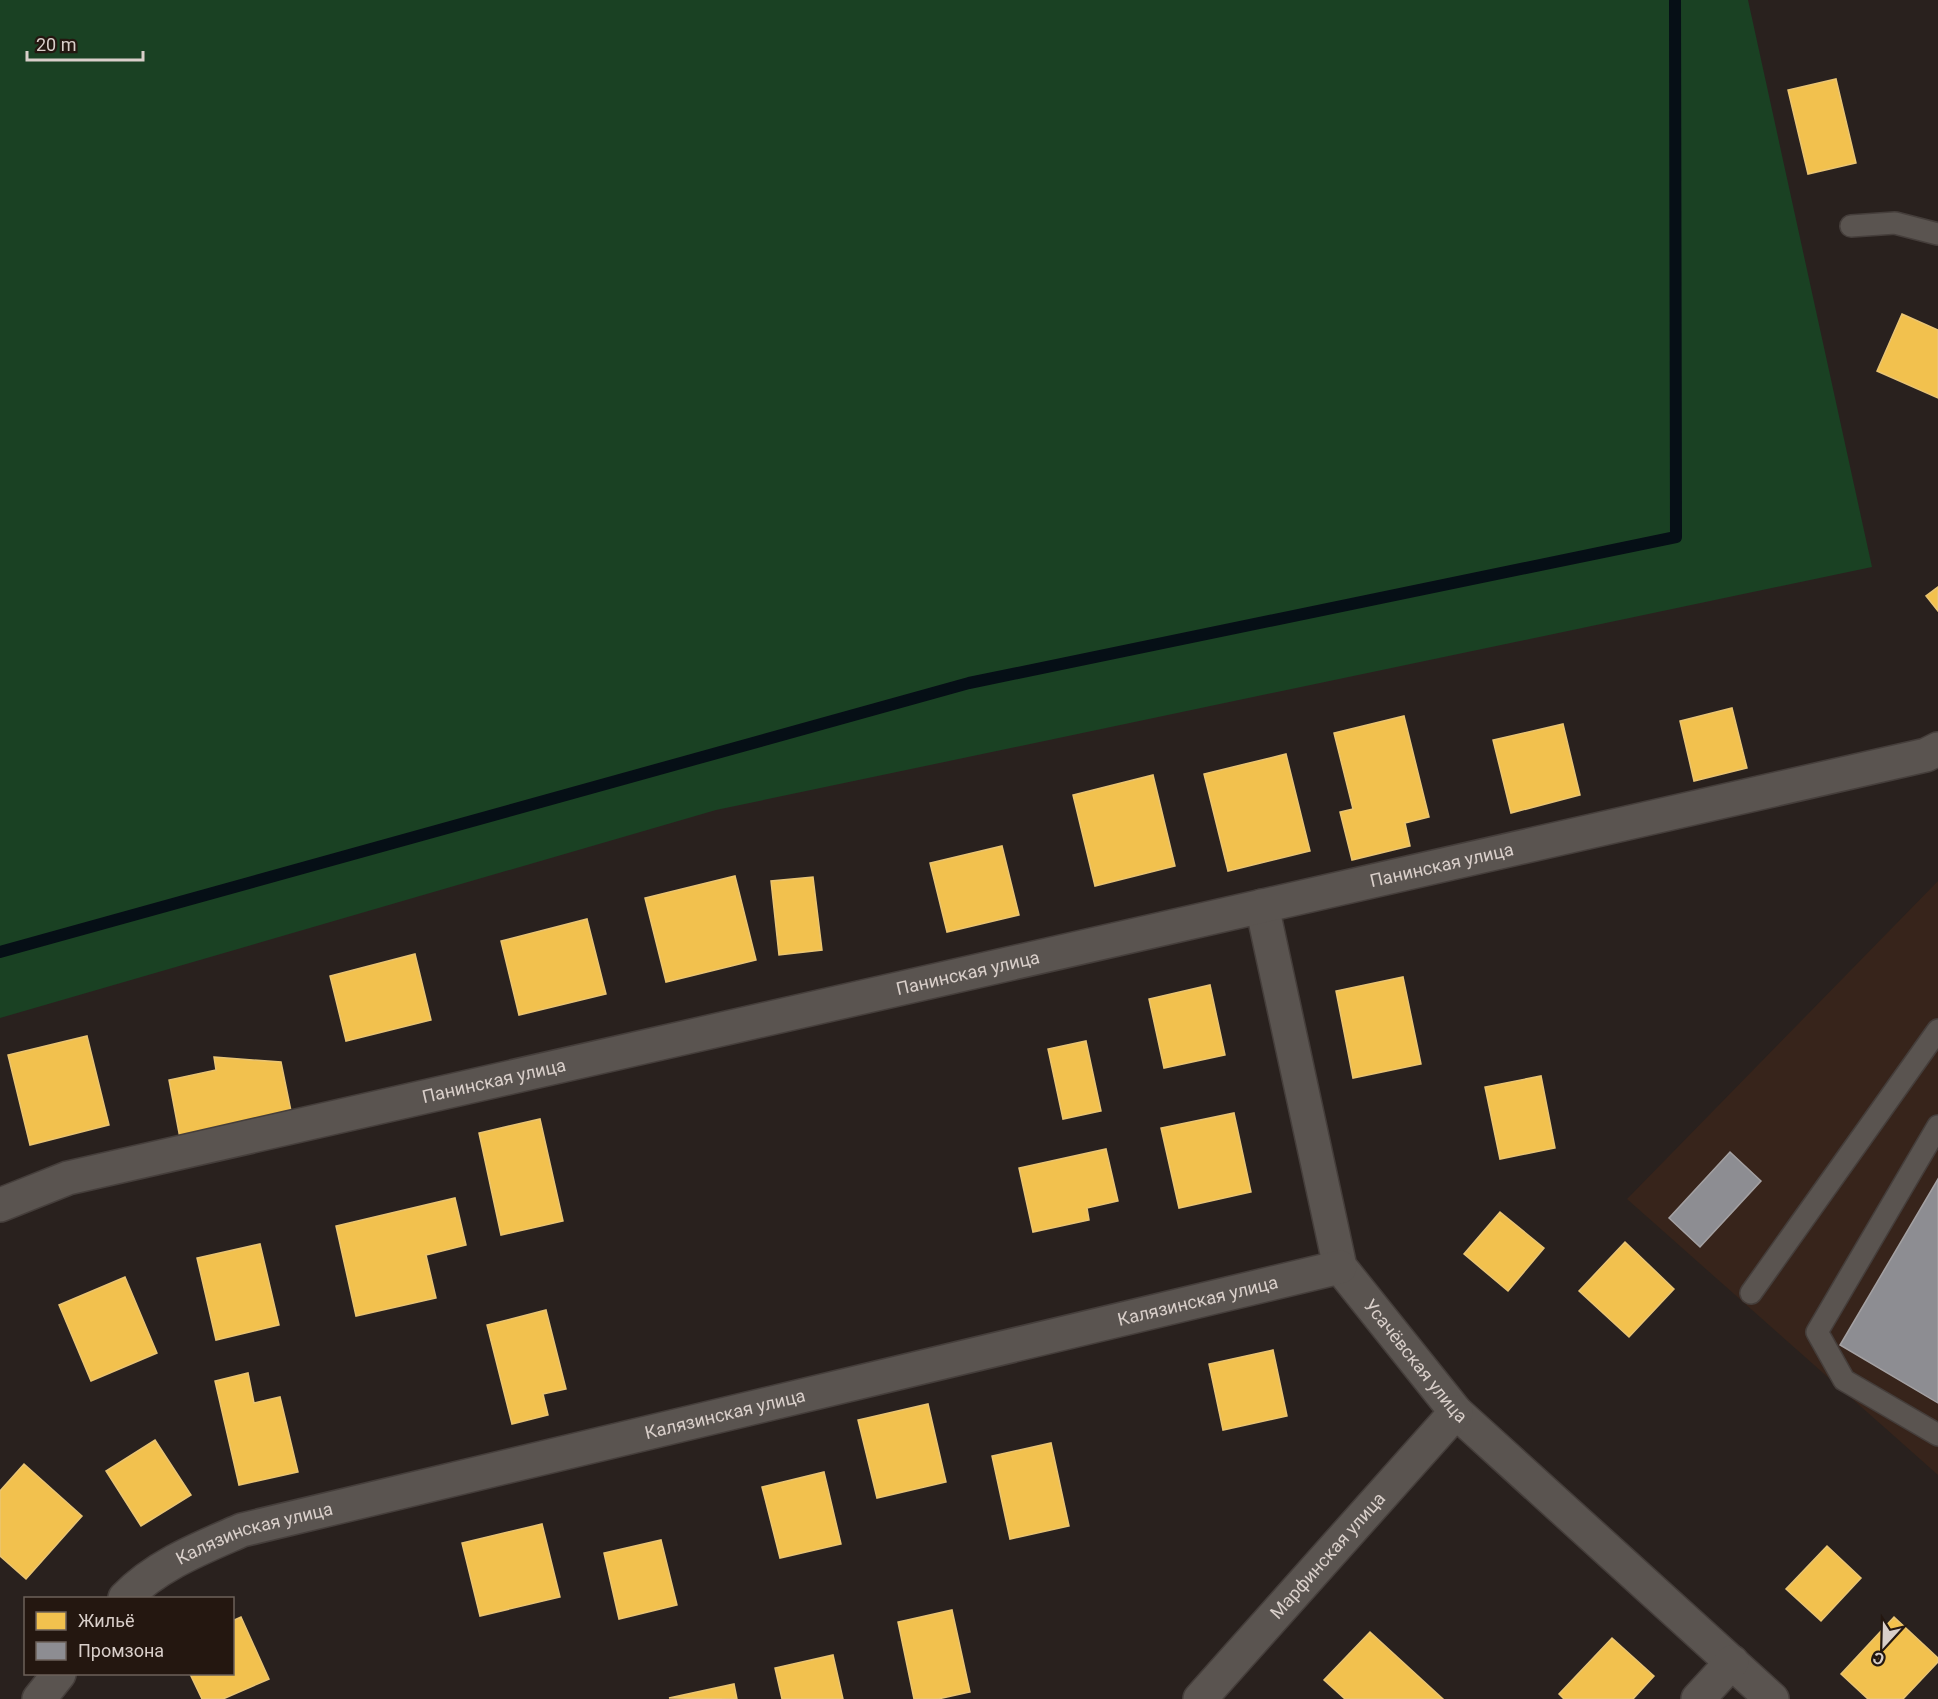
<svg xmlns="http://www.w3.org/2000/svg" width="1938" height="1699" font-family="Roboto,sans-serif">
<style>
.built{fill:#37241b}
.green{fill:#1a4123}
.homes{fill:#f2c14e;stroke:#eac573;stroke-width:1.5}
.industry{fill:#8d8d92;stroke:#a4a1a3;stroke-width:1.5}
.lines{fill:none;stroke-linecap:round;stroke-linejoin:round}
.stream{stroke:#060f16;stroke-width:12}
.lane-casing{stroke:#453e3b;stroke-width:24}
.street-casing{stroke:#453e3b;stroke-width:36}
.lane{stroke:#5a5450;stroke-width:21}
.street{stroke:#5a5450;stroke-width:33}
.labels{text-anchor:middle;stroke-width:6;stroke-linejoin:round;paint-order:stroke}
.street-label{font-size:18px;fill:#d9cfca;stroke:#241710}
</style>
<rect width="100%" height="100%" fill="#29211e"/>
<path class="built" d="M1938,881v594l-311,-276z"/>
<path class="green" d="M0,0h1748l124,567 -1156,243 -716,208z"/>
<path class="homes" d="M1836,79l20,84 -48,11 -20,-84z
M1902,314l36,16v68l-61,-27z
M1938,587v24l-12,-15z
M1732,708l15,60 -53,13 -14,-60z
M1404,716l25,101 -24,6 5,23 -58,14 -12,-48 13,-3 -19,-76z
M1563,724l17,71 -69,18 -18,-73z
M1286,754l24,97 -82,20 -24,-97z
M1153,775l22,91 -80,20 -22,-91z
M1002,846l17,69 -72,17 -17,-69z
M735,876l21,84 -90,22 -21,-84z
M813,877l9,73 -43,5 -8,-74z
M587,919l19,75 -87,21 -18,-74z
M415,954l16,66 -85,21 -16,-65z
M1403,977l18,87 -68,14 -17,-87z
M1210,985l15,70 -61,13 -15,-69z
M87,1036l22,89 -79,20 -22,-90z
M1086,1041l15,70 -38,8 -15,-70z
M214,1057l67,5 11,54 -112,22 -11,-58 47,-10z
M1541,1076l14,72 -55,11 -15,-72z
M1234,1113l17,79 -72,16 -18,-80z
M540,1119l23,102 -62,14 -22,-102z
M1106,1149l12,52 -31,7 2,12 -56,12 -14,-64z
M455,1198l11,47 -40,10 10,43 -80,18 -20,-90z
M1500,1212l44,36 -36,43 -44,-37z
M1625,1242l49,47 -45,48 -50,-46z
M260,1244l19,81 -63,15 -19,-82z
M125,1277l32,76 -66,28 -32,-76z
M546,1310l20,79 -23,5 5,21 -36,9 -25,-99z
M1273,1350l14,66 -64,14 -14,-66z
M248,1373l6,30 26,-6 18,75 -59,13 -24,-104z
M928,1404l18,78 -69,16 -19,-78z
M155,1440l36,55 -50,31 -35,-55z
M1051,1443l18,83 -59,13 -18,-83z
M24,1464l58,52 -56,63 -26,-23v-65z
M824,1472l17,72 -61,14 -18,-71z
M542,1524l18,73 -80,19 -18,-73z
M661,1540l16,65 -58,14 -15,-66z
M1827,1546l34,32 -40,43 -35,-32z
M952,1610l18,82 -32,7h-24l-16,-77z
M241,1617l28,62 -46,20h-21l-12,-25h42v-53z
M1894,1617l44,41v4l-35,37h-35l-27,-25z
M1370,1632l73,67h-98l-21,-19z
M1612,1638l42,38 -21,23h-69l-5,-5z
M833,1655l10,44h-61l-7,-31z
M734,1684l3,15 -68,-1z"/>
<path class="industry" d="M1730,1152l31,29 -61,66 -31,-29z
M1938,1179v224l-98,-58z"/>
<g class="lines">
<path class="stream" d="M0,952l969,-269 707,-146 -1,-537"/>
<defs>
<path id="lane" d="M1851,226l44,-3 43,11
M1938,1126l-121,206 27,48 94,55
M1751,1293l187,-263"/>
<g id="street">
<path id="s1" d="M1262,906l78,361 116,145 316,287"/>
<path id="s2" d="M0,1205l68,-27 1858,-423 12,-6"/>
<path id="s3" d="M125,1598c32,-33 76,-50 117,-68l1098,-263"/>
<path d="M39,1699l20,-25"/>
<path id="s4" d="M1200,1699l256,-287"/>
<path d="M1698,1699l34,-37"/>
</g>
</defs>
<use href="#lane" class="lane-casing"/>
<use href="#street" class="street-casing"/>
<use href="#lane" class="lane"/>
<use href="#street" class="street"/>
</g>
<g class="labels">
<g class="street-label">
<text dy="6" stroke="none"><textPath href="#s2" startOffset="1482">Панинская улица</textPath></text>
<text dy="6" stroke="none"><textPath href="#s2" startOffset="996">Панинская улица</textPath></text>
<text dy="6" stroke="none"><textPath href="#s2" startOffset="510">Панинская улица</textPath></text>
<text dy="6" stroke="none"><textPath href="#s3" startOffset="1119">Калязинская улица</textPath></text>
<text dy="6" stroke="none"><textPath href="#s1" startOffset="490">Усачёвская улица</textPath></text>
<text dy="6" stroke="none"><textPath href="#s3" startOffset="633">Калязинская улица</textPath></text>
<text dy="6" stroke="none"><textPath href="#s3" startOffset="147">Калязинская улица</textPath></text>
<text dy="6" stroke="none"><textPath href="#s4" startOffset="192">Марфинская улица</textPath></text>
</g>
</g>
<rect x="24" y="1597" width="210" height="78" fill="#241710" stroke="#6c615a" stroke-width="1.5"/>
<rect x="36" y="1612" width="30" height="18" fill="#f2c14e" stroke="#6c615a" stroke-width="1.5"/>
<text x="78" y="1627" font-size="18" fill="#d9cfca">Жильё</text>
<rect x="36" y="1642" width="30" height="18" fill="#8d8d92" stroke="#6c615a" stroke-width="1.5"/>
<text x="78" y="1657" font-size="18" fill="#d9cfca">Промзона</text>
<g transform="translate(1884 1645) rotate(202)" stroke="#241710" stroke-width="4.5" paint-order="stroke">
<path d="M0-4.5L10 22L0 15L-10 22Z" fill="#d9cfca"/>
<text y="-9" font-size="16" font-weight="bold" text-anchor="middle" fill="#d9cfca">С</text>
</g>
<path d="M27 51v9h116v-9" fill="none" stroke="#d9cfca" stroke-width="3"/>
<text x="36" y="51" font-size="18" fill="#d9cfca" stroke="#241710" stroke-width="4.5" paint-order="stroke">20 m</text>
</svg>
